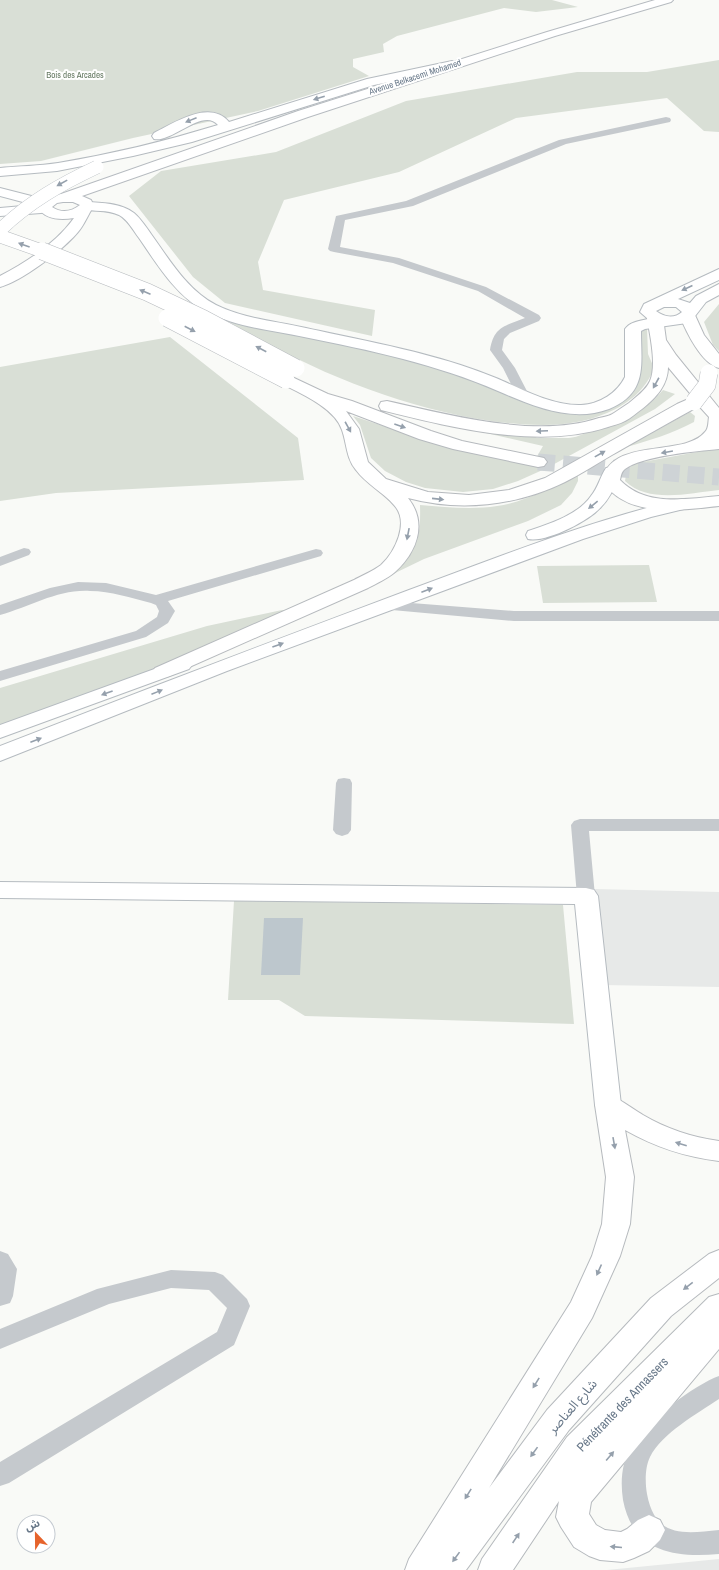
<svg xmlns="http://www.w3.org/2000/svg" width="719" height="1570" font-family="'Archivo Narrow','Noto Sans Arabic',sans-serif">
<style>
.built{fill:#e7e9e8}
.green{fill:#d9dfd6}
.water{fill:#bdc7cd}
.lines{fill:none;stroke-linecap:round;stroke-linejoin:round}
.highway-tunnel{stroke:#ced3d6;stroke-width:17;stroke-dasharray:17 8;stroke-linecap:butt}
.secondary-casing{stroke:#b5bbc0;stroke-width:2}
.primary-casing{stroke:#b6bbc0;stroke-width:2}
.highway-casing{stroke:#b6babe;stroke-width:2}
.street{fill:#c5c9cd;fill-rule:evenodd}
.secondary{fill:#fff;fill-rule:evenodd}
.primary{fill:#fff;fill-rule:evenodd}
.highway{fill:#fff;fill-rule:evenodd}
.secondary-bridge-casing{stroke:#b5bbc0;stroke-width:14;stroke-linecap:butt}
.highway-bridge-far1-casing{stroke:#b6babe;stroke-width:14;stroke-linecap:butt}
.highway-bridge-casing{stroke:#b6babe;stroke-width:18;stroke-linecap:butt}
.secondary-bridge{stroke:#fff;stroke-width:13}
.highway-bridge-far1{stroke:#fff;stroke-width:13}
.highway-bridge{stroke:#fff;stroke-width:17}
.oneway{fill:#95a0ac}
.labels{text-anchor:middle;stroke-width:4;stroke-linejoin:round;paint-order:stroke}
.far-park-label{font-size:9px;fill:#667a63;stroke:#fff}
.far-street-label{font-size:9px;fill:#687889;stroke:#fff}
.near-street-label{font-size:13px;fill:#687889;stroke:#fff}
</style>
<rect width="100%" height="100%" fill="#f9faf7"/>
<path class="built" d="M595,889l124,3v95l-117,-2z
M719,1559v11h-112z"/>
<path class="green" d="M0,0h552l26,7 -42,5 -32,-4 -107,28 -14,8 1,8 -31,7v8l16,9 -111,35 -125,27 -92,23 -41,3z
M719,60v72l-15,-1 -37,-33 -151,20 -117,54 -115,28 -26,62 5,28 112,20 -3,26 -147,-33 -32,-26 -64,-81 32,-25 115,-19 130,-51 171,-29h70z
M719,304v47l-6,-6 -9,-23z
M218,315l211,49 109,41h78l13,-9 5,-62 13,-6 1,26 6,14c-8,22 -26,36 -47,45 -37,16 -77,13 -116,8 -98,-15 -189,-54 -273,-106z
M170,337l128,101 6,42 -248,13 -56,8v-134z
M663,390l12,4 -20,15 -108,59 -29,13 -25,8 -30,3 -38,-4 -19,-6 -21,-11 -14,-13 -11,-33 -7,-9 94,31 85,18 11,-19 -66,-15 57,5 3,2c10,0 21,0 31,0 7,0 15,-4 21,-6 33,-9 51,-16 74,-42z
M690,412l5,4 -1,6c-21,11 -45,19 -68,25z
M719,448v42c-30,3 -70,14 -94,-9l2,-12 10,-6z
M578,474v7l-6,12 -11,12 -33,16 -104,38 -33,16c25,-28 30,-32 29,-70 25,2 52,5 77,1 28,-4 56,-19 81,-32z
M649,565l8,37 -114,1 -6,-37z
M282,610l26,5 -308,113v-40l207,-62z
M234,901l329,4 11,119 -269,-8 -26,-16h-51z"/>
<path class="water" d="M264,918h39l-3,57h-39z"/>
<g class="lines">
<path class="highway-tunnel" d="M538,462l181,15"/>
<defs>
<path id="secondary" d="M452,61l4,1 2,3 -2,3 -82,17 -182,57 -59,14 -76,15 -57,5v-8c19,-2 39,-2 58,-5 54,-9 108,-22 160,-38 -15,-18 -46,18 -64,14l-2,-3 2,-3c20,-10 56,-34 75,-11l138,-43z
M0,188l51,13 2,3 -2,3 -4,1 -1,4 -5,1 -41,3v-8l34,-3 -34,-9z
M87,202c16,1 34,1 47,11 7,6 12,14 17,21 18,25 36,56 65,71 28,14 60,16 90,23 64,14 129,25 190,50 26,11 56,28 85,27 19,-1 36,-12 44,-28v-48c5,-7 14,-8 23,-10l-8,-7 4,-8 75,-35v11l-41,19 12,4 6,-7 23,-12v11l-13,7 -14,18 -5,3 -42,6 -4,2c0,34 7,62 -32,78 -37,14 -77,-3 -111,-18 -62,-27 -129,-41 -194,-54 -33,-7 -69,-10 -99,-26 -29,-15 -48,-47 -66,-73 -6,-8 -11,-18 -20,-23 -12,-6 -25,-3 -37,-6l-2,-3 2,-3zM664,307h12l6,5c-8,7 -18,5 -26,-1z
M612,467l6,1 3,4c-6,13 -10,25 -20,35 -12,14 -55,36 -73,32l-2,-4 2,-4c21,-7 50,-16 63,-35 7,-8 9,-19 15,-28z
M682,499l6,1 3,4 -3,4 -37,9 -68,22 -356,132 -227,90v-15c136,-53 272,-105 409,-156 90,-33 179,-69 273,-91z
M182,659l7,2 3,4 -3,4 -189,69v-13z
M0,882l586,6 8,2 4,6 23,209 -4,7 -9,3 -9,-3 -4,-7 -20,-201 -575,-6z"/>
<path id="primary" d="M655,0h18l-2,2 -116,34 -247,81 -226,79 9,4 3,6c-6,8 -9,18 -16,26 -15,18 -56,49 -78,55v-11c27,-14 56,-33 74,-58 -13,2 -28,2 -36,-10 4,-10 12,-12 23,-14l237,-83 249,-79zM63,202h10l7,3c-9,7 -19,8 -28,2l5,-4z"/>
<path id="highway" d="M688,311l6,2 10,22 15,19v14c-17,-4 -33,-36 -39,-52l2,-3z
M655,313l6,2 2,3 3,22 10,15 43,53v41c-22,2 -77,7 -94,20 -4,3 -4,7 -5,11 26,27 65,19 99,16v10c-39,4 -91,13 -117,-25 9,-45 82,-23 103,-49 4,-4 3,-10 4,-15l-10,-11c-29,16 -58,32 -87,49 -16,9 -31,19 -47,27 -49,24 -105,30 -157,16 20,25 9,54 -13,74 -8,7 -18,11 -27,16l-199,88 -7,2 -7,-2 -3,-4 3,-4 199,-88c9,-5 19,-9 27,-15 14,-13 29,-43 13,-60 -11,-13 -28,-21 -38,-35 -10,-12 -9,-26 -14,-40 -7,-22 -42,-37 -62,-47l-2,-3 2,-3 6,-2 6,2 36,17 24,7 79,30 31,10 82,17 3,4 -3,4 -6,1 -85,-18 -34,-10 -73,-28 13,18 9,33 18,17 42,13 41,3 40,-5 36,-12 132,-74 16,-7 -25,-30c0,18 -12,31 -26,42 -6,4 -11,9 -17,12 -5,3 -12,4 -17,6 -70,23 -158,0 -227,-17l-2,-4 2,-4 6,-1c63,14 150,38 212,17 5,-1 11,-2 15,-5 5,-3 10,-7 15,-10 7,-6 17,-13 21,-22 7,-16 0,-46 -3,-63l2,-3z
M608,1095c13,4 23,13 35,20 24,14 48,22 76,26v20c-34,-4 -64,-14 -94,-31l9,47 -4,47 -10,32 -28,62 -103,170 58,-78 104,-112 58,-44 10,-4v28l-48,38 -102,114 -103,140h-61l4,-11 162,-257 21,-46 10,-32 4,-47 -11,-72 4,-7z
M719,1294v55l-128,153 -2,12 7,11 9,5 16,2 6,-3 11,-9 11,-5 11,5 5,10 -5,10 -11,11 -15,7 -11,4 -23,-2 -11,-4 -15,-9 -13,-20 -5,-10 3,-16 -46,69h-35l4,-11 85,-122 142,-140z"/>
</defs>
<use href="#secondary" class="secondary-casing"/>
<use href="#primary" class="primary-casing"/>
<use href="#highway" class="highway-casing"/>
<path class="street" d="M666,117l4,1 1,2 -1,2 -104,22 -153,62 -68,14 -5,27 59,11 87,29 53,28 2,3 -2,3 -29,12 -6,6 -2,11 13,18 14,27 -1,3h-10l-15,-30 -13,-18c4,-24 15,-24 35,-32l-47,-27 -85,-28 -59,-11 -4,-1 -2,-2 8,-33 70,-15 153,-61z
M24,548l5,1 2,3 -2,3 -29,11v-9z
M316,549l5,1 2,3 -2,3 -153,45 7,10 -7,12 -22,14 -146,44v-10l136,-40 21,-14 2,-6 -3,-6 -5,-2c-20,-5 -40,-12 -61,-12 -32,-2 -60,16 -90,24v-10l50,-17 28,-6 28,1 50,12z
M386,601l128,10h205v10h-205l-133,-12 -3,-3 3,-3z
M344,778l6,1 2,4 -1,47 -3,4 -6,2 -6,-2 -3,-4 3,-47 2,-4z
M580,819h139v12h-130l6,65 -3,4 -6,2 -6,-2 -3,-4 -6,-71 3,-4z
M0,1251l8,3 9,15 -4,27 -3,7 -10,3z
M171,1270l44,2 8,3 24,24 3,7 -16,39 -225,138 -9,3v-24l217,-130 10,-24 -18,-18 -38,-2 -62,16 -109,45v-20l97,-40z
M719,1376v23c-22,15 -57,34 -69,58 -5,10 -5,26 -3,37 8,43 35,40 72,36v24c-45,4 -86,-2 -96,-54 -3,-20 -1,-38 9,-56 11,-21 64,-60 87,-68z"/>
<use href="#secondary" class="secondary"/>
<use href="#primary" class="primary"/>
<use href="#highway" class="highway"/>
<defs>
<path id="secondary-bridge" d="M0,230c29,-28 61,-46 97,-63"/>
<path id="highway-bridge-far1" d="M0,236l45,16"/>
<path id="highway-bridge" d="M42,251l105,41 57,27 92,49
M167,318l119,62
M694,402l13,-17 2,-12"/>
</defs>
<use href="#secondary-bridge" class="secondary-bridge-casing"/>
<use href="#highway-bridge-far1" class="highway-bridge-far1-casing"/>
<use href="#highway-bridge" class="highway-bridge-casing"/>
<use href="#secondary-bridge" class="secondary-bridge"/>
<use href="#highway-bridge-far1" class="highway-bridge-far1"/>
<use href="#highway-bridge" class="highway-bridge"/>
</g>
<defs><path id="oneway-solid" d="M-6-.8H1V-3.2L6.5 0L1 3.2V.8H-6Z"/></defs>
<g class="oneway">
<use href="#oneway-solid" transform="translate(319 98) rotate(163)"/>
<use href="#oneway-solid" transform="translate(191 120) rotate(158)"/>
<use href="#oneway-solid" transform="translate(62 183) rotate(151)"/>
<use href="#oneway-solid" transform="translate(24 245) rotate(-160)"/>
<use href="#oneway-solid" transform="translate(687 288) rotate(155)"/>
<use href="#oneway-solid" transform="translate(145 292) rotate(-157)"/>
<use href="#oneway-solid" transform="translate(190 329) rotate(27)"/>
<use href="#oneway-solid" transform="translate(261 349) rotate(-152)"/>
<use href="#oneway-solid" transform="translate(656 383) rotate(119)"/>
<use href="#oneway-solid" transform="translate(400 426) rotate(19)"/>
<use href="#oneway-solid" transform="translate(348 427) rotate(61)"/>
<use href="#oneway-solid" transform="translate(542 431) rotate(178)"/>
<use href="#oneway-solid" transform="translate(667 452) rotate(170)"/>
<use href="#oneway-solid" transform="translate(600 454) rotate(-29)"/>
<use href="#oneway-solid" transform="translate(438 499) rotate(6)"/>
<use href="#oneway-solid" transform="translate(593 505) rotate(141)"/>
<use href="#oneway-solid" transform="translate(408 534) rotate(101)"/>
<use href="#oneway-solid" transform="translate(427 590) rotate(-21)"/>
<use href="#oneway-solid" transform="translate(278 645) rotate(-20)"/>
<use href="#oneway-solid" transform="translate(157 692) rotate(-22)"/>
<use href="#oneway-solid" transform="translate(107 693) rotate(160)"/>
<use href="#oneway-solid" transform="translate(36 740) rotate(-21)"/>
<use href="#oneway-solid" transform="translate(614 1143) rotate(80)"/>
<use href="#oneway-solid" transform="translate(681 1144) rotate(-163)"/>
<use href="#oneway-solid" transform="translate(599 1270) rotate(114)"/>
<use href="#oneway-solid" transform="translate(688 1286) rotate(142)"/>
<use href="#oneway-solid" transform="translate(536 1383) rotate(122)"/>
<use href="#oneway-solid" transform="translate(534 1452) rotate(126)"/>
<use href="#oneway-solid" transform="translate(610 1456) rotate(-50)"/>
<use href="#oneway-solid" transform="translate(468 1494) rotate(122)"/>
<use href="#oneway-solid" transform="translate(516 1538) rotate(-56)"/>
<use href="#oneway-solid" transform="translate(616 1547) rotate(-175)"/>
<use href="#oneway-solid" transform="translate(456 1557) rotate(126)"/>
</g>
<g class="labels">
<g class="far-park-label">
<text x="75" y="78">Bois des Arcades</text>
</g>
<g class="far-street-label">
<text transform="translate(415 77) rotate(-18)" y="3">Avenue Belkacemi Mohamed</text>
</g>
<g class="near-street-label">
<text transform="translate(622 1404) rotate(-46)" y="5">Pénétrante des Annassers</text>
<text transform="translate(572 1406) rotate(-49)" y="5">شارع العناصر</text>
</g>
</g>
<g transform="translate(36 1534) rotate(338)"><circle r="19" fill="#ffffff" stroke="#c3c9d0"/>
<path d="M0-3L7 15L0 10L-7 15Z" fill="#e6632b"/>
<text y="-6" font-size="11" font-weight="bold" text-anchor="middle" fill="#687889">ش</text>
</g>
</svg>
